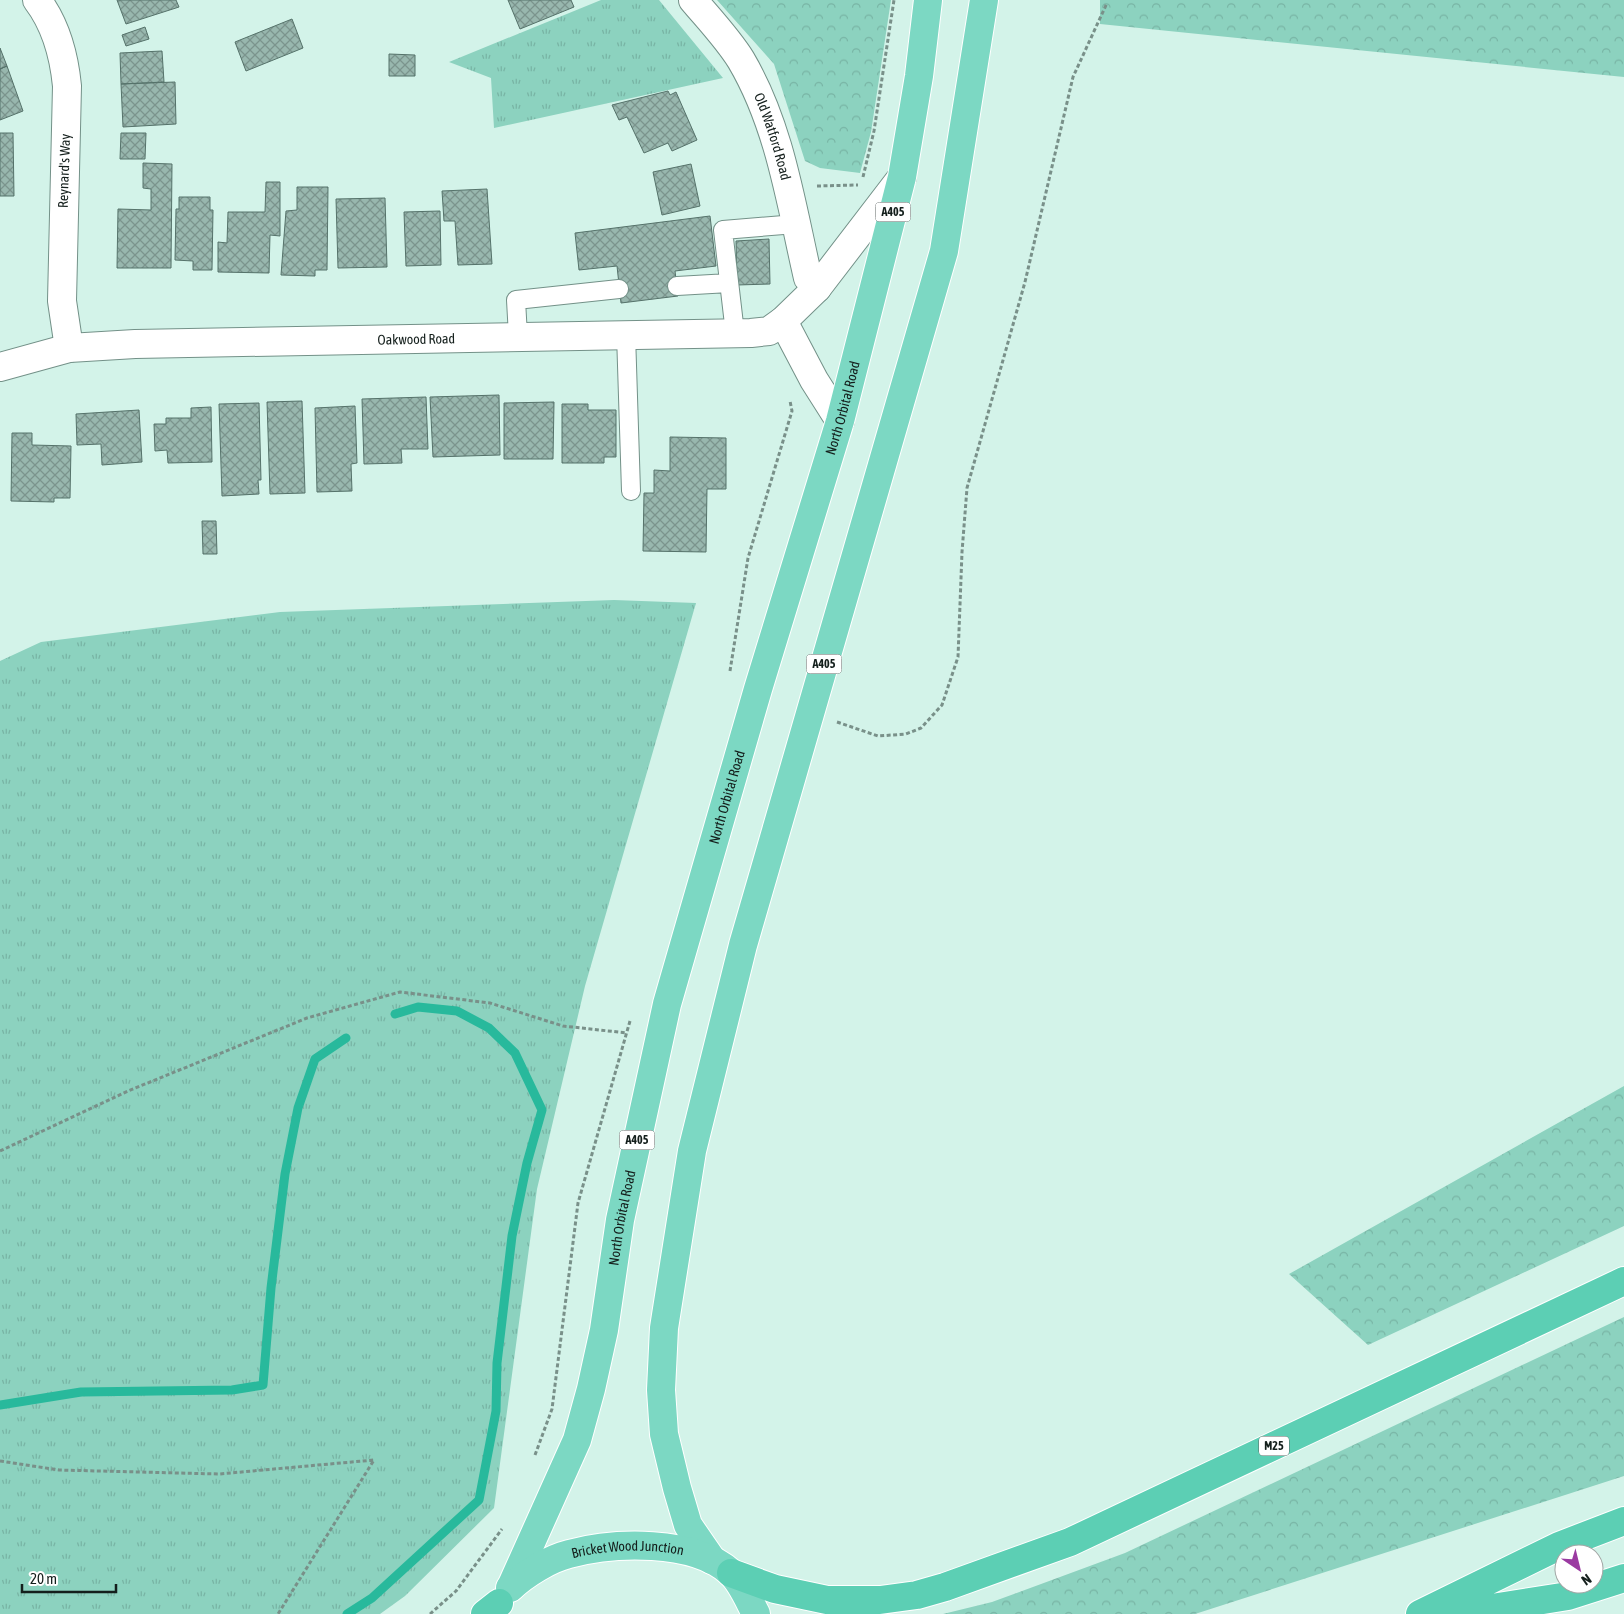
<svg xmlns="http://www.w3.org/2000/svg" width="1624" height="1614" font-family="'Asap Condensed',sans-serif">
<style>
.grass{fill:url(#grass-tufts)}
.forest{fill:url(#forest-crowns)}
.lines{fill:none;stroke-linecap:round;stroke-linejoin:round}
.stream{stroke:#28b99c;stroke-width:9}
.building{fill:url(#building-cross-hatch);stroke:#55726a}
.service-casing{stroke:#739188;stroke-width:20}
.minor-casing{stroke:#739188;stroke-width:30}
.tertiary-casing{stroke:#739188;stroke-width:30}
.trunk-casing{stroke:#fff;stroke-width:30}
.motorway-casing{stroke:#fff;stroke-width:30}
.path{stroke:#799089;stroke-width:3;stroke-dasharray:4 2.5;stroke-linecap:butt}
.service{stroke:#fff;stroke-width:18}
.minor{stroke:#fff;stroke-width:28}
.tertiary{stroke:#fff;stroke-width:28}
.trunk{stroke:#7cd8c3;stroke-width:28}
.motorway{stroke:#5ccfb4;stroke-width:28}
.labels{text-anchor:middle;stroke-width:5;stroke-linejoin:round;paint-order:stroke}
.shield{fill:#fff;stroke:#5a6260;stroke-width:1}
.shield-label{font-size:12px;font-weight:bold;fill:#141f1c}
.street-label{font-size:14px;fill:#141f1c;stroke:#fff}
</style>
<defs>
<pattern id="grass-tufts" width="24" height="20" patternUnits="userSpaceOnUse" patternTransform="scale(1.25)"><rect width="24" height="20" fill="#8cd2bf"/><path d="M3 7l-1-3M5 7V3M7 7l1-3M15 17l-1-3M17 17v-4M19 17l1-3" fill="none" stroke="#78b4a4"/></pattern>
<pattern id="forest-crowns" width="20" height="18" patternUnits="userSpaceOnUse" patternTransform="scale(1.25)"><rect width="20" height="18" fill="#8cd2bf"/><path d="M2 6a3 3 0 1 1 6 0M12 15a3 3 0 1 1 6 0" fill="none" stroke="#78b4a4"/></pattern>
<pattern id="building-cross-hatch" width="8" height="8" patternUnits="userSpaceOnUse" patternTransform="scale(1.25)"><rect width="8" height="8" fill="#98b7ae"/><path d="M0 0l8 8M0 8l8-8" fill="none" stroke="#7b948d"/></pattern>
</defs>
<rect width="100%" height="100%" fill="#d3f3e9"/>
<path class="grass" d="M601,0h58l64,78 -229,50 -3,-50 -42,-16z
M614,600l82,3 -111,383 -48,203 -43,319 -89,88 -25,18h-380v-953l41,-19 239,-30z"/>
<path class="forest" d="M717,0h174l-20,132 -11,41 -40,-5 -15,-7 -31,-97z
M1100,0h524v77l-524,-53z
M1624,1086v140l-256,119 -79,-71z
M1624,1317v159l-429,138h-252l49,-12 133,-49z"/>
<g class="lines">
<path class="stream" d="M0,1405l81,-13 151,-2 31,-5 8,-97 14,-114 13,-66 17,-49 31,-21
M347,1614l25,-16 107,-98 17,-89 1,-48 15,-127 15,-73 15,-53 -27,-57 -26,-25 -32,-17 -39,-4 -23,7"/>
</g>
<path class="building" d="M117,0h59l3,7 -53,17z
M508,0h63l3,7 -54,22z
M292,19l11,29 -57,23 -11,-29z
M145,27l4,12 -23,7 -4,-11z
M0,48l7,18 -7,3z
M162,51l2,31 -43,2 -1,-31z
M389,54l26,1v21h-26z
M7,66l16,45 -23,9v-51z
M175,82l1,42 -53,3 -2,-43z
M668,91l2,4 6,-3 21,48 -25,11 -4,-8 -24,10 -17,-36 -8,3 -7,-15z
M0,133h13l1,63h-14z
M121,133h25l-1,26h-25z
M143,163l29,1 -1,104h-54l1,-59 33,1v-21l-8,-1z
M691,164l9,42 -38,9 -9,-43z
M266,182h14v54l-10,-1 -1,38 -51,-1v-30l9,1 1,-31h37z
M297,187h31l-1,83h-12v6l-34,-1 5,-64 11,-1z
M487,189l5,75 -34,1 -3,-44h-11l-2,-30z
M179,197h31v13h3l-1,60h-19v-9l-18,-1 1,-51h3z
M385,198l2,69 -49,1 -2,-69z
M440,211l1,54 -35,1 -2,-54z
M710,216l6,50 -41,5 3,25 -57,7 -4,-37 -38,4 -4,-37z
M769,239l1,45 -33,1 -1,-44z
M499,395l1,60 -67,2 -3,-60z
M426,397l2,52h-27l1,14 -38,1 -2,-65z
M302,401l3,92 -35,1 -3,-92z
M554,402l-1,57h-49v-56z
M259,403l2,77h-3l1,14 -37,2 -3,-92z
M562,404h26v6h28v47h-12v6h-42z
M355,406l2,57 -6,1 1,27 -35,1 -2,-84z
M211,407l1,55 -44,1 -1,-13 -12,1 -1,-27h12v-6h25v-10z
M139,410l3,52 -40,3 -1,-21 -24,1 -1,-31z
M12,433h20v12l39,1 -1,52h-16v4l-43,-1z
M670,437l56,1v51h-19l-1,63 -63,-1 1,-58h10v-23l16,1z
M202,521h14l1,33h-14z"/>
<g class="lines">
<defs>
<path id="service" d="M677,286l52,-3
M735,333l-12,-103 73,-6
M626,334l5,157
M518,336l-2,-36 103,-11"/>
<g id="minor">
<path d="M37,0c19,25 27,55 30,86l-5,215 7,47"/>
<path id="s1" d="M693,0c16,19 35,39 48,60 39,66 50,144 67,218l9,10"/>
</g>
<g id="tertiary">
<path d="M783,321l31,59 26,41"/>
<path id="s2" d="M0,367l69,-19 66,-4 616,-11 18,-2 14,-10 34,-33 85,-111"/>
</g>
<g id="trunk">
<path d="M712,1560l-24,-35 -11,-37 -13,-54 -3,-44 3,-62 28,-177 51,-206 201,-694 40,-251"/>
<path id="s3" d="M511,1587l66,-147 14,-51 13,-59 16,-110 47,-216 91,-315 82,-268 62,-244 17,-101 9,-76"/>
<path id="s4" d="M510,1588c15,-14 39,-29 59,-34 45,-12 124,-15 161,18 11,9 19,29 26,42"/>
</g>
<path id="motorway" d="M731,1573l44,16 52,11h53l37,-5 28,-8 125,-45 554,-261
M485,1614l14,-11
M1420,1614l139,-68 65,-25
M1454,1614l114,-18 56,-18"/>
</defs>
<use href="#service" class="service-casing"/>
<use href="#minor" class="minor-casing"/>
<use href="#tertiary" class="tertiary-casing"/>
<use href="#trunk" class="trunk-casing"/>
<use href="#motorway" class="motorway-casing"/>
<path class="path" d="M863,177l11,-46 20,-131
M817,186l41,-1
M730,671l18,-113 44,-147 -2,-10
M837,722l41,14 28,-2 15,-6 21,-23 16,-48 4,-105 5,-64 58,-206 48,-205 34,-74
M0,1151l128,-60 179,-73 93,-26 90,11 73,23 64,7
M535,1455l17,-46 26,-206 52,-182
M0,1461l59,9 160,4 155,-14 -96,154
M430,1614l26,-23 46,-62"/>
<use href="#service" class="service"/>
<use href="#minor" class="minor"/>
<use href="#tertiary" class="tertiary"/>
<use href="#trunk" class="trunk"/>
<use href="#motorway" class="motorway"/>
</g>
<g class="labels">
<g class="shield">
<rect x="875.5" y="202.5" width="35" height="19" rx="4"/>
<rect x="806.5" y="654.5" width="35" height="19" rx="4"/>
<rect x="619.5" y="1130.5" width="35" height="19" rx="4"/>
<rect x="1259" y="1436.5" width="30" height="19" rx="4"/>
</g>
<g class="shield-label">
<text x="893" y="216">A405</text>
<text x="824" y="668">A405</text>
<text x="637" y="1144">A405</text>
<text x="1274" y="1450">M25</text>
</g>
<g class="street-label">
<text dy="5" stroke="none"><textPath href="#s1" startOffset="160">Old Watford Road</textPath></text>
<text transform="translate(64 171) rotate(-88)" y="5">Reynard's Way</text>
<text dy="5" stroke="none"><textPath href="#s2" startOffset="419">Oakwood Road</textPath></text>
<text dy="5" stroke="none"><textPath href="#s3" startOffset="1228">North Orbital Road</textPath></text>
<text dy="5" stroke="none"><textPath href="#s3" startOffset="822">North Orbital Road</textPath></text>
<text dy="5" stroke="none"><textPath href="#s3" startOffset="388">North Orbital Road</textPath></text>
<text dy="5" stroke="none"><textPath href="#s4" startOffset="128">Bricket Wood Junction</textPath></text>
</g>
</g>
<g transform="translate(1579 1569) rotate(145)"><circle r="24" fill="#ffffff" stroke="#a1a5a4"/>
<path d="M0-4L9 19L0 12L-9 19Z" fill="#9b3aa1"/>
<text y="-8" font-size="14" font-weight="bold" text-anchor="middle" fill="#141f1c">N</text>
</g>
<path d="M22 1584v8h94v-8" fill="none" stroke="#141f1c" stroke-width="2.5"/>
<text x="30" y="1584" font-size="15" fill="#141f1c" stroke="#ffffff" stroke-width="4" paint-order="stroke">20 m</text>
</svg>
